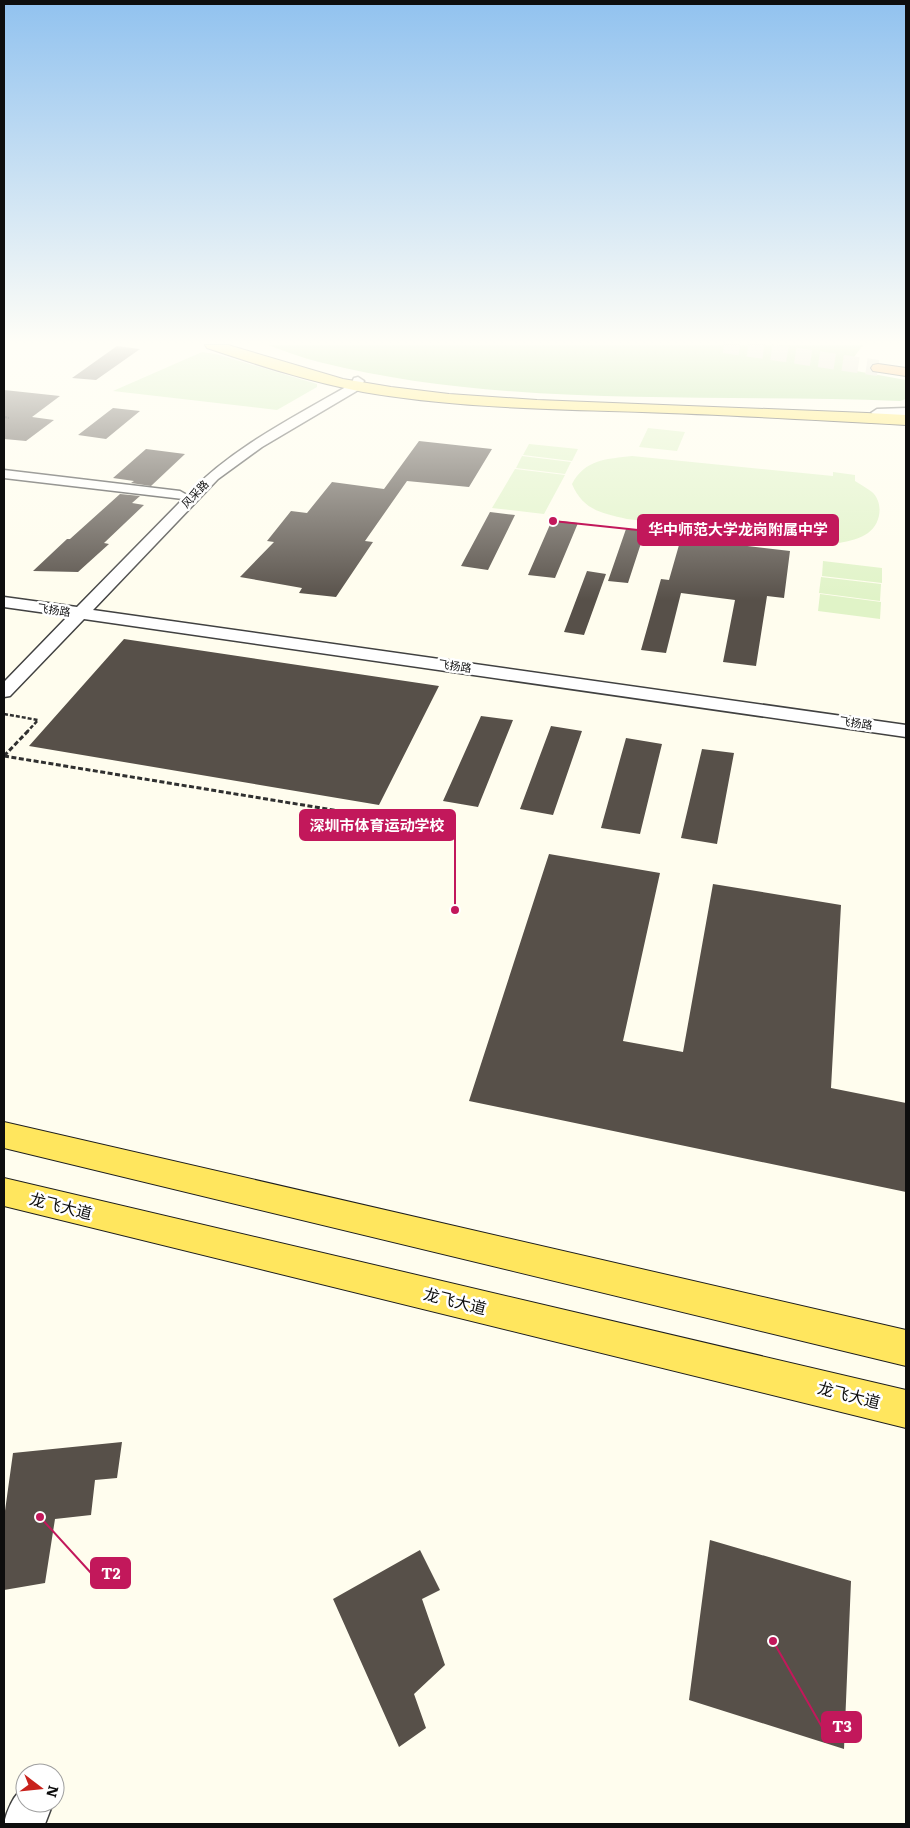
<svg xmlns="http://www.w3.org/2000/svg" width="910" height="1828" font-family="Literata,'Noto Sans SC',serif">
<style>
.green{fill:#cdecb5}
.forest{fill:#aede93}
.pitch{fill:#e0f3c7}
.building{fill:#575049}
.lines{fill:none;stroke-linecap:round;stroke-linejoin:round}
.highway-tunnel{stroke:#dbd9cc;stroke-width:16;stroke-dasharray:16 8;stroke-linecap:butt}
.minor-casing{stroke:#414141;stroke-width:3}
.major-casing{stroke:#1f1f1f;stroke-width:2}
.highway-casing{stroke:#1f1f1f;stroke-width:2}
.path-far2{stroke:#303030;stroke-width:2;stroke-dasharray:3 1;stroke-linecap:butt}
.path-far1{stroke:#303030;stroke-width:2.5;stroke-dasharray:4 2;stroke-linecap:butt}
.path{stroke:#303030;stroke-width:3;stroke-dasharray:5 2.5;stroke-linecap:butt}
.minor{fill:#fff;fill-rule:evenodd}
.major{fill:#ffe65e;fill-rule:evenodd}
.highway{fill:#fead4d;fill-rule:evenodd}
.labels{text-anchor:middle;stroke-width:5;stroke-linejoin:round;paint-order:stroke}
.far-street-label{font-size:11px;fill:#0e0e0e;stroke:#fff}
.near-street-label{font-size:16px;fill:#0e0e0e;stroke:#fff}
.leader{fill:none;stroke:#c2185b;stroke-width:2}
.callout-dot{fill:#c2185b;stroke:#fff;stroke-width:2}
.callout{fill:#c2185b;stroke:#c2185b;stroke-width:2}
.callout-label{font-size:15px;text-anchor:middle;font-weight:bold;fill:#fff}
</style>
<rect width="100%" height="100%" fill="#fffdee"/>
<path class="green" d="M202,352l14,2 101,30v3l-40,23 -164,-19z"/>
<path class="forest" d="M268,345h595l-18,24 61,11v19l-6,2c-190,-8 -395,8 -581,-39 -17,-4 -34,-11 -51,-17z"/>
<path class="pitch" d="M648,428l37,4 -8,19 -38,-4z
M529,444l49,5 -6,12 -49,-6z
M522,456l49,6 -6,12 -49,-6z
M632,456l201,20v-4l22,3v6c6,4 12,7 17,11 12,11 9,32 -4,41 -8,6 -19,8 -29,10l-212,-24c-26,-6 -44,-9 -55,-35 13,-25 35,-25 60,-28z
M515,469l50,6 -21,39 -52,-6z
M823,561l59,7v15l-60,-7z
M821,577l60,7 -1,17 -61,-8z
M820,594l61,8 -1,17 -62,-8z"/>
<path class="building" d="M117,346l23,3 -44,31 -24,-2z
M4,390l56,6 -28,21 22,3 -28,21 -22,-2z
M113,408l27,3 -34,28 -28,-4z
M419,441l73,8 -23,38 -62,-6 -42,60 8,1 -37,55 -37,-4 3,-5 -62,-11 34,-35 -7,-1 24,-30 16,2 25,-31 52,7z
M146,449l39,5 -34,32 -20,-3 3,-2 -21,-3z
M120,494l20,2 -8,7 12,2 -40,38 5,1 -31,28 -45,-1 34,-32h3z
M490,512l25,3 -27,55 -27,-4z
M552,520l26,3 -23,55 -27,-3z
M626,529l19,2 -17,52 -20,-2z
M681,538l109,13 -6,47 -17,-2 -11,70 -33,-4 12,-62 -54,-7 -15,60 -25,-3 20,-71 8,1z
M587,571l19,3 -22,61 -20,-3z
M124,639l315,47 -60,119 -350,-59z
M481,716l32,4 -35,87 -35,-6z
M551,726l31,5 -29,84 -33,-6z
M626,738l36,6 -22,90 -39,-6z
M702,749l32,4 -17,91 -36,-6z
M549,854l111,19 -37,168 60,11 30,-168 128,21 -10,183 75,15v89l-437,-91z
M122,1442l-5,36 -22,2 -4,35 -36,4 -10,64 -41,7v-72l9,-65z
M710,1540l141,41 -7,168 -155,-49z
M420,1550l20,40 -18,9 23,66 -31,29 12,34 -27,19 -66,-148z"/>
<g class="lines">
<path class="highway-tunnel" d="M724,345l154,23"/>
<defs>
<path id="minor" d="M358,377l6,4 -4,8 -98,58 -44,32 -125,131 813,115v12l-822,-118 -74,77 -6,1v-15l64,-66 -64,-9v-10l73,10 106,-108 -179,-21v-8l176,21 7,4c46,-48 107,-78 164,-111l3,-6z
M906,408v8l-29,1 -6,-4 6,-4z
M25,1788v15h28l-8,21h-41c2,-11 10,-32 21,-36z"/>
<path id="major" d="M205,345h23l115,34 48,8 58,7 88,6 330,13 39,2v10c-88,-5 -176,-10 -264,-13 -93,-3 -187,-4 -279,-20 -53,-10 -105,-27 -156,-44z
M4,1122l902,208v36l-902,-218z
M4,1178l902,212v38l-902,-222z"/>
<path id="highway" d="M878,364l28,4v8l-33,-5 -2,-3 2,-3z"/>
</defs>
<use href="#minor" class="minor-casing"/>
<use href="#major" class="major-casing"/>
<use href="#highway" class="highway-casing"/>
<path class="path-far2" d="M4,417l5,1"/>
<path class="path-far1" d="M4,714l34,6 -11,12"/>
<path class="path" d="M4,756l24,-25
M4,756l366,60"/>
<use href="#minor" class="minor"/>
<use href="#major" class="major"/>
<use href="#highway" class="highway"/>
</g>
<linearGradient id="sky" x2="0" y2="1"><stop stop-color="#91c2ef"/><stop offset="0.57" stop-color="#fffef7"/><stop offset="1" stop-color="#fffef7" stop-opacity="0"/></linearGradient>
<rect width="910" height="601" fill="url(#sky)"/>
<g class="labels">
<g class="far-street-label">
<text transform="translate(195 494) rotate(-46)" y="4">风采路</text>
<text transform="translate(54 610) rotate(8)" y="4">飞扬路</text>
<text transform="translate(455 666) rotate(8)" y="4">飞扬路</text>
<text transform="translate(856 723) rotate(8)" y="4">飞扬路</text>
</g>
<g class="near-street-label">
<text transform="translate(61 1206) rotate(14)" y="6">龙飞大道</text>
<text transform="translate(455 1301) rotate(14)" y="6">龙飞大道</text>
<text transform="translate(849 1395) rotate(14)" y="6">龙飞大道</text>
</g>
</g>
<path class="leader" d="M553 521L638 530M455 910L455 825M40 1517L91 1573M773 1641L822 1727"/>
<g class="callout-dot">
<circle cx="553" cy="521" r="5"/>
<circle cx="455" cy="910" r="5"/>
<circle cx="40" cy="1517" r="5"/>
<circle cx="773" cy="1641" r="5"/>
</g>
<g class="callout">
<rect x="638" y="515" width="200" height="30" rx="5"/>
<rect x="300" y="810" width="155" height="30" rx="5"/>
<rect x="91" y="1558" width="39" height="30" rx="5"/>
<rect x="822" y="1712" width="39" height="30" rx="5"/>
</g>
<g class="callout-label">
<text x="738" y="535">华中师范大学龙岗附属中学</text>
<text x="377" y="831">深圳市体育运动学校</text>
<text x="111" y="1579">T2</text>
<text x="842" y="1732">T3</text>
</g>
<rect width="910" height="1828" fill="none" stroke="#0e0e0e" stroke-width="10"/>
<g transform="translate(40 1788) rotate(106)"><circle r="24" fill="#ffffff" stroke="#9f9f9f"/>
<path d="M0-4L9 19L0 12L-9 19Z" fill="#c8221c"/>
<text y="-8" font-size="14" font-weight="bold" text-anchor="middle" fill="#0e0e0e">N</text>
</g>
</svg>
